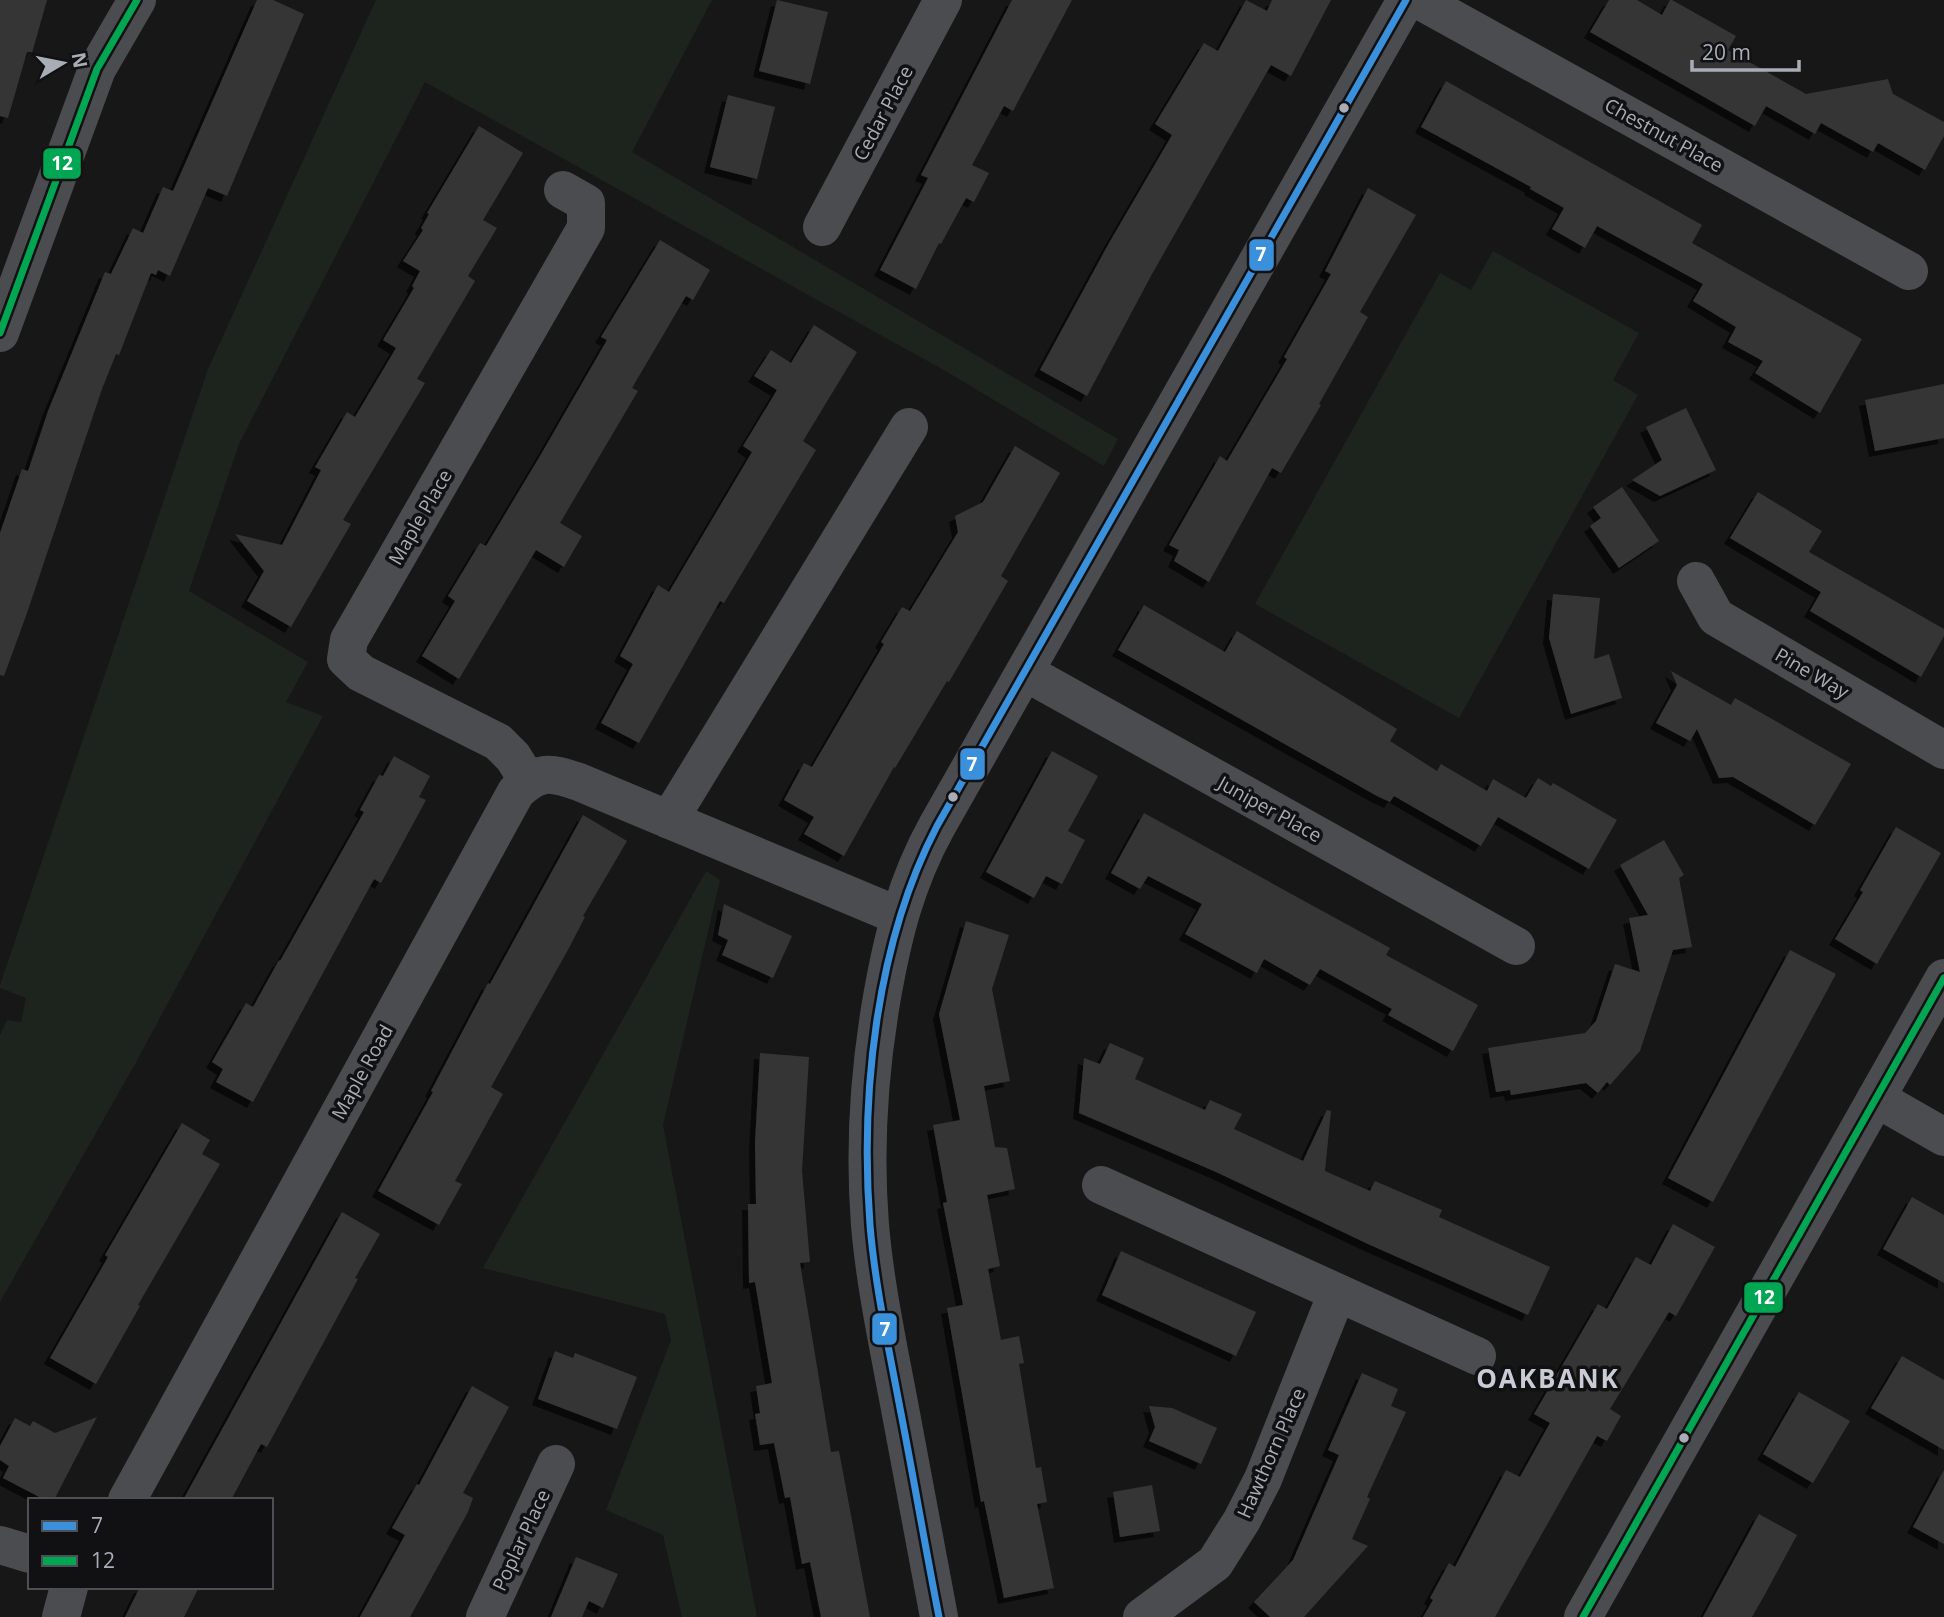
<svg xmlns="http://www.w3.org/2000/svg" width="1944" height="1617" font-family="'Open Sans',sans-serif">
<style>
.green{fill:#1d241e}
.building{fill:#353536;filter:url(#shadow)}
.lines{fill:none;stroke-linecap:round;stroke-linejoin:round}
.minor{stroke:#4b4c50;stroke-width:38}
.bus-1-casing{stroke:#111113;stroke-width:12}
.bus-2-casing{stroke:#111113;stroke-width:12}
.bus-1{stroke:#3a90db;stroke-width:7}
.bus-2{stroke:#00a651;stroke-width:7}
.bus-dot{fill:#a8adb8;stroke:#111113;stroke-width:2.5}
.labels{text-anchor:middle;stroke-width:7;stroke-linejoin:round;paint-order:stroke}
.street-label{font-size:19px;fill:#a8adb8;stroke:#111113}
.district-label{font-size:26px;font-weight:bold;letter-spacing:2px;fill:#c9ccd4;stroke:#111113}
.line-badge{stroke:#111113;stroke-width:2.5}
.badge-label{font-size:19px;text-anchor:middle;font-weight:bold;fill:#fff}
</style>
<defs>
<filter id="shadow"><feDropShadow dx="-6" dy="6" stdDeviation="0" flood-color="#0009"/></filter>
</defs>
<rect width="100%" height="100%" fill="#171717"/>
<path class="green" d="M376,0h336l-80,152 486,287 -14,27 -155,-93 -524,-291 -186,362 -50,147 119,71 -22,40 37,14 -188,348 -135,238v-267l7,-15 14,2 5,-24 -26,-10v-3l208,-616z
M1493,251l146,82 -26,47 25,15 -179,323 -204,-114 185,-331 31,17z
M706,871l14,9 -57,245 94,492h-75l-19,-82 -57,-25 65,-170 -6,-26 -182,-46z"/>
<path class="building" d="M0,0h47l-15,53 -5,-1 -19,66 -8,-2z
M257,0h16l31,14 -77,182 -19,-8 -38,88 -12,-6 -2,5 -5,-2 -32,82 -3,-1 -14,35 -75,224 -23,63 -4,-1v-142l22,-64 6,2 20,-60 57,-139 6,2 22,-46 10,5 20,-46 10,4z
M777,0l51,12 -18,72 -51,-13z
M1012,0h60l-59,111 -9,-5 -32,59 17,8 -15,29 -8,-4 -25,46 -2,-1 -23,46 -36,-19 48,-92 -7,-3z
M1246,0l21,11 5,-11h59l-40,76 -20,-11 -119,209 -65,122 -47,-26 69,-127 63,-108 -17,-11 49,-81 14,8z
M1609,0h28l25,15 8,-15h2l64,36 -8,14 78,44 82,-15 5,15 51,28v14l-19,34 -47,-27 -5,9 -52,-29 -6,11 -49,-28 -11,20 -165,-94z
M1446,81l256,144 -10,18 170,96 -42,74 -65,-40 8,-12 -35,-19 8,-15 -43,-26 10,-17 -106,-58 -12,22 -33,-19 12,-21 -34,-19 1,-2 -110,-60z
M728,95l47,12 -18,72 -47,-12z
M479,126l44,27 -40,67 14,8 -29,48 7,5 -58,98 8,4 -82,137 8,4 -60,103 -44,-26 17,-30 -29,-37 47,11 39,-75 -6,-3 32,-55 8,5 41,-69 -13,-8 31,-52 -2,-2 8,-15 -17,-10 20,-31 -2,-2 8,-14 -2,-1z
M1368,188l48,27 -56,97 8,5 -49,87 2,1 -40,68 -9,-5 -63,114 -35,-21 5,-11 -10,-5 51,-89 7,5 60,-102 -3,-2 47,-83 -6,-3z
M660,240l50,30 -17,30 -7,-4 -24,41 -30,51 6,3 -78,132 22,13 -18,31 -28,-17 -77,129 -37,-23 33,-55 -7,-5 32,-53 6,3 54,-90 67,-116 -6,-3z
M814,325l43,27 -54,89 13,9 -92,153 -4,-2 -81,142 -38,-20 32,-59 -13,-8 38,-71 11,7 83,-140 -9,-6 34,-56 -23,-14 17,-26 20,13z
M1944,384v54l-69,13 -10,-51z
M1686,408l30,62 -56,26 -28,-16 30,-20 -16,-33z
M1015,446l45,27 -59,103 7,5 -59,101 -2,-1 -52,87 -1,-1 -50,89 -40,-22 10,-17 -30,-17 20,-37 8,4 72,-123 -3,-2 21,-35 8,4 48,-79 -3,-16 28,-14z
M1622,487l37,54 -40,27 -29,-42 11,-8 -8,-11z
M1758,492l64,39 -13,21 135,77v7l-23,41 -111,-66 11,-19 -91,-54z
M1553,594l47,4 -6,61 15,-5 13,44 -51,16 -22,-76z
M1144,605l81,47 12,-21 160,98 -7,12 47,30 4,-7 46,27 6,-12 33,19 12,-20 13,8 2,-3 64,37 -28,49 -91,-52 -17,29 -87,-50 -4,6 -13,-6 -259,-146z
M1671,671l60,34 4,-7 116,66 -36,61 -82,-48 -14,1 -22,-49 -7,12 -34,-18 21,-38z
M1052,751l46,25 -30,55 17,9 -23,44 -16,-8 -12,22 -48,-26z
M394,756l36,20 -11,21 7,3 -45,83 -7,-4 -121,223 -37,-20 7,-13 -11,-7 34,-59 7,4 26,-47 1,1 84,-149 -4,-2 19,-35 4,1z
M1144,813l246,135 -4,7 92,50 -25,46 -65,-36 4,-6 -72,-40 -10,16 -46,-26 -7,14 -72,-39 17,-30 -54,-28 -8,13 -29,-16z
M583,815l44,26 -44,75 2,1 -16,31 -78,139 12,7 -48,87 7,3 -23,41 -61,-34 55,-99 -2,-1 57,-108 2,1z
M1896,827l45,26 -64,111 -42,-25 28,-47 -3,-2z
M1664,840l20,35 -5,3 13,69 -19,3 -33,101 -30,34 -3,-3 -9,11 -12,-10 -75,12 -1,-5 -14,2 -8,-44 97,-15 11,-12 19,-57 25,8 -11,-54 19,-3 -28,-50z
M724,904l68,32 -19,42 -51,-23 6,-15 -10,-5z
M966,921l43,14 -17,54 18,92 -26,5 11,61 12,1 8,41 -28,6 13,71 -12,3 13,71 18,-4 5,27 -5,1 17,104 5,-1 6,35 -10,2 17,84 -50,10 -20,-97 -3,1 -34,-194 16,-3 -20,-102 4,-1 -14,-77 27,-5 -21,-106z
M1790,950l46,24 -123,228 -45,-24z
M1110,1043l34,15 -9,21 70,31 5,-10 32,14 -8,15 69,32 24,-51 4,1 -6,60 45,20 5,-10 67,29 -3,7 111,50 -22,48 -160,-71 -152,-72 -137,-59 5,-55 16,6z
M760,1053l49,4 -7,114 8,91 -10,1 31,189 8,-1 31,166h-49l-11,-55 -8,2 -12,-67 -5,1 -11,-55 -14,2 -5,-31 5,-1 -4,-27 16,-3 -17,-101 -6,1 -1,-79h8l-1,-61z
M182,1123l28,17 -8,14 18,10 -82,141 2,1 -44,78 -46,-26 58,-101 -3,-2z
M1912,1197l32,18v68l-61,-34z
M342,1212l38,22 -25,44 3,1 -91,168 -6,-3 -30,56h-48z
M1673,1224l42,23 -39,69 -7,-4 -59,97 11,7 -14,25 -10,-5 -102,181h-72l10,-17 -3,-2 19,-35 6,4 51,-97 14,7 30,-54 -16,-9 64,-110 9,5 29,-52 15,8z
M1121,1251l135,61 -20,44 -134,-61z
M555,1351l18,7 2,-5 62,24 -20,52 -79,-30z
M1902,1356l42,24v70l-73,-42z
M1362,1373l36,16 -7,17 15,6 -39,85 3,2 -18,40 16,7 -64,71h-34l-16,-15 39,-42 46,-105 -11,-5z
M472,1386l37,21 -46,86 10,5 -5,14 -58,105h-50l45,-82 -13,-7 25,-44 2,1z
M1799,1392l51,29 -37,62 -50,-29z
M1149,1406l23,2 45,20 -16,36 -52,-23 6,-14z
M97,1417l-43,83h-9l-42,-22 6,-12 -9,-6v-14l15,-28 15,8 3,-5 22,12z
M1944,1470v74l-31,-17z
M1152,1485l8,46 -40,6 -7,-45z
M1759,1514l38,21 -33,61 -12,21h-49z
M576,1557l42,17 -15,34 -14,-7 -7,16h-31z
M140,1587h59l-15,30h-59z"/>
<g class="lines">
<path class="minor" d="M1419,0l490,271
M822,227l121,-227
M0,333l97,-264 40,-69
M1696,581l20,36 228,133
M1025,672l491,274
M528,781l-15,-24 -15,-15 -137,-69 -15,-14 3,-19 237,-412v-25l-23,-13
M669,820l240,-393
M1876,1098l68,39
M1101,1185l376,171
M127,1500l389,-708c23,-22 34,-20 63,-10l320,134
M0,1545l30,9
M61,1617l8,-30
M485,1617l71,-153
M939,1617c-14,-73 -27,-146 -41,-219 -11,-58 -23,-115 -28,-173 -6,-76 -1,-153 12,-228 11,-62 24,-115 55,-171l469,-826
M1142,1617l73,-54 27,-43 21,-41 74,-186
M1583,1617l361,-639"/>
<defs>
<path id="bus-1" d="M939,1617c-14,-71 -26,-143 -40,-214 -11,-59 -24,-118 -29,-178 -10,-131 6,-282 67,-399l469,-826"/>
<path id="bus-2" d="M0,333l97,-264 40,-69
M1583,1617l361,-639"/>
</defs>
<use href="#bus-1" class="bus-1-casing"/>
<use href="#bus-2" class="bus-2-casing"/>
<use href="#bus-1" class="bus-1"/>
<use href="#bus-2" class="bus-2"/>
</g>
<g class="bus-dot">
<circle cx="1344" cy="108" r="6"/>
<circle cx="953" cy="797" r="6"/>
<circle cx="1684" cy="1438" r="6"/>
</g>
<g class="labels">
<g class="street-label">
<text transform="translate(883 113) rotate(-62)" y="7">Cedar Place</text>
<text transform="translate(1664 135) rotate(29)" y="7">Chestnut Place</text>
<text transform="translate(420 517) rotate(-60)" y="7">Maple Place</text>
<text transform="translate(1812 673) rotate(30)" y="7">Pine Way</text>
<text transform="translate(1270 809) rotate(29)" y="7">Juniper Place</text>
<text transform="translate(362 1072) rotate(-61)" y="7">Maple Road</text>
<text transform="translate(1271 1453) rotate(-66)" y="7">Hawthorn Place</text>
<text transform="translate(521 1540) rotate(-65)" y="7">Poplar Place</text>
</g>
<g class="district-label">
<text x="1548" y="1388">OAKBANK</text>
</g>
</g>
<g class="line-badge">
<rect x="42" y="147" width="40" height="33" rx="7" fill="#00a651"/>
<rect x="1248" y="238" width="27" height="34" rx="7" fill="#3a90db"/>
<rect x="959" y="747" width="27" height="34" rx="7" fill="#3a90db"/>
<rect x="1743" y="1281" width="41" height="33" rx="7" fill="#00a651"/>
<rect x="871" y="1312" width="27" height="34" rx="7" fill="#3a90db"/>
</g>
<g class="badge-label">
<text x="62" y="170">12</text>
<text x="1261" y="261">7</text>
<text x="972" y="771">7</text>
<text x="1764" y="1304">12</text>
<text x="885" y="1336">7</text>
</g>
<rect x="28" y="1498" width="245" height="91" fill="#111113" stroke="#4d4f55" stroke-width="2"/>
<rect x="42" y="1521" width="35" height="10" fill="#3a90db" stroke="#4d4f55" stroke-width="2"/>
<text x="91" y="1533" font-size="21" fill="#a8adb8">7</text>
<rect x="42" y="1556" width="35" height="10" fill="#00a651" stroke="#4d4f55" stroke-width="2"/>
<text x="91" y="1568" font-size="21" fill="#a8adb8">12</text>
<g transform="translate(63 63) rotate(80)" stroke="#111113" stroke-width="5" paint-order="stroke">
<path d="M0-5L12 26L0 18L-12 26Z" fill="#a8adb8"/>
<text y="-10" font-size="19" font-weight="bold" text-anchor="middle" fill="#a8adb8">N</text>
</g>
<path d="M1692 60v10h107v-10" fill="none" stroke="#a8adb8" stroke-width="3.5"/>
<text x="1702" y="60" font-size="21" fill="#a8adb8" stroke="#111113" stroke-width="5" paint-order="stroke">20 m</text>
</svg>
